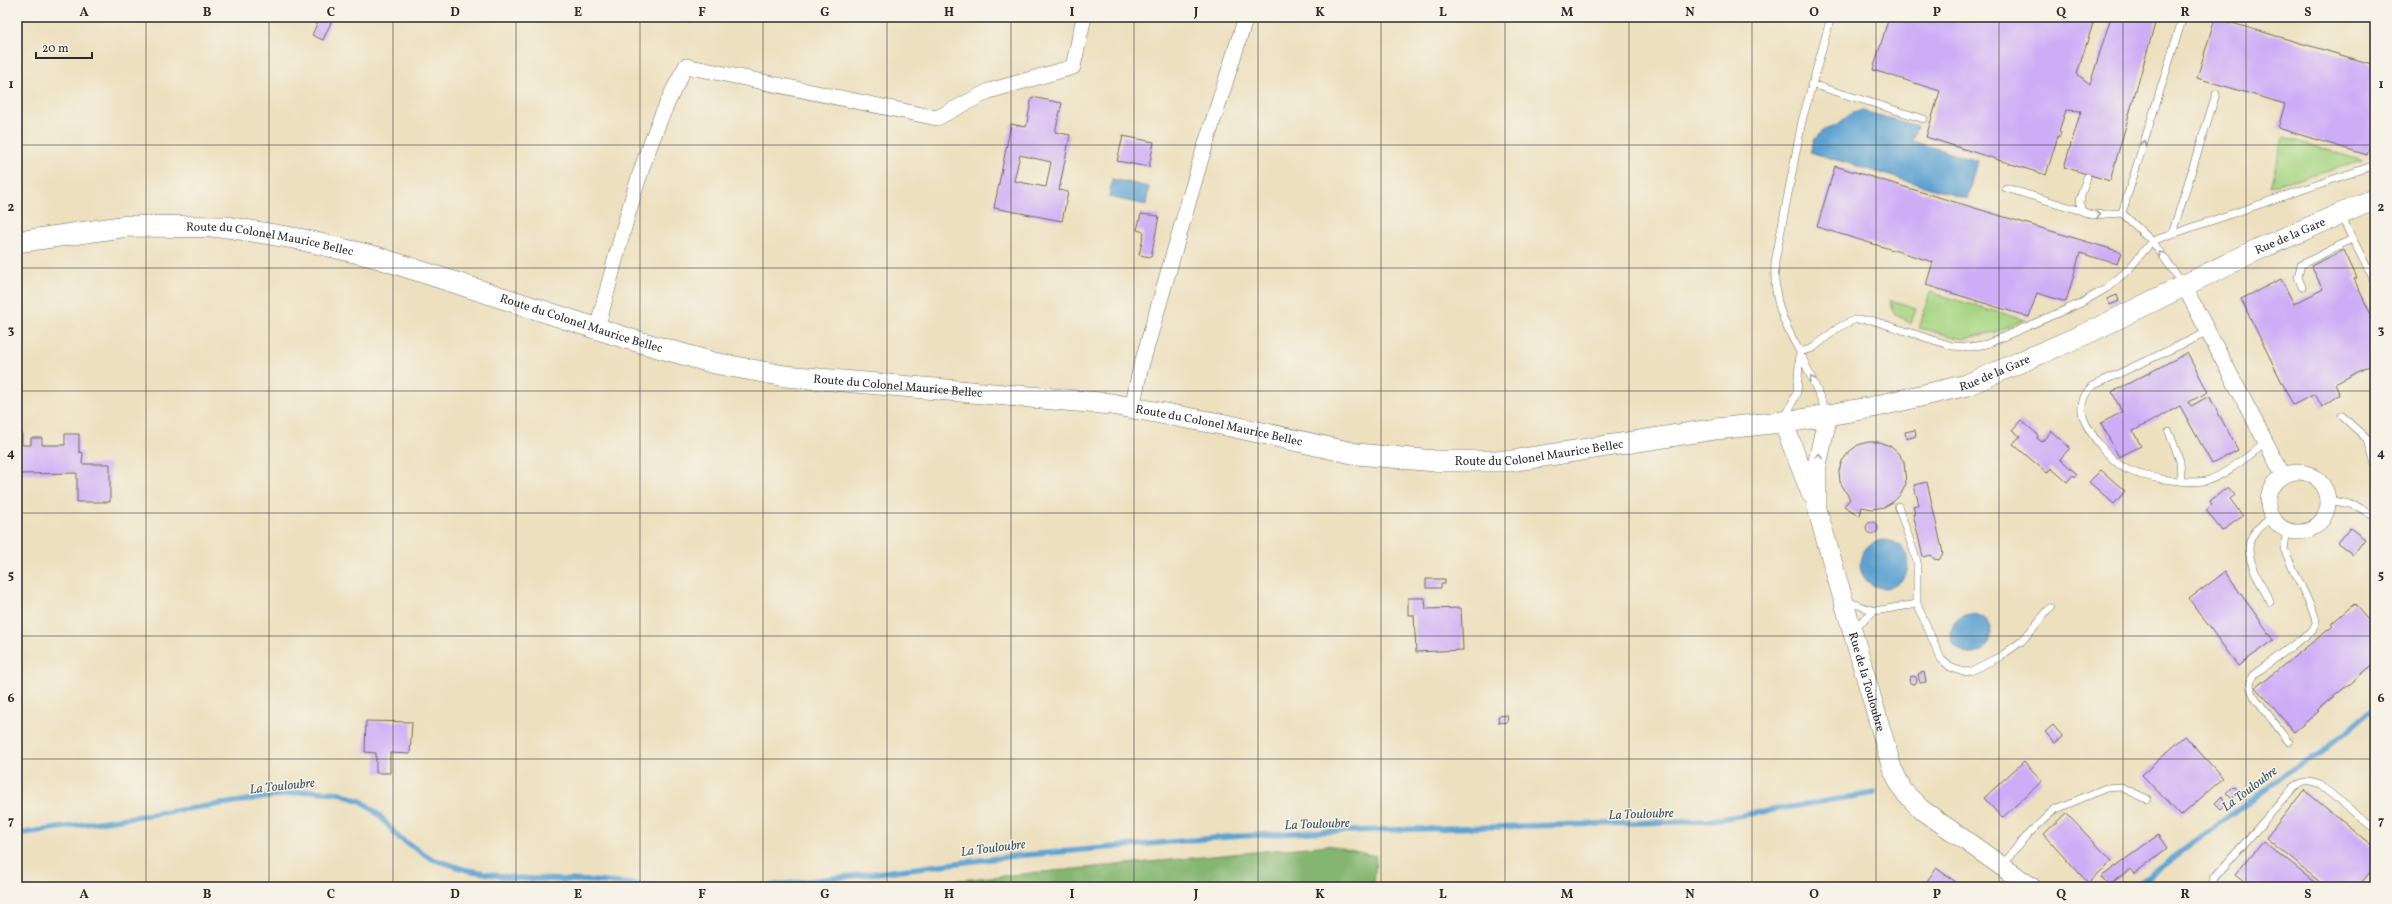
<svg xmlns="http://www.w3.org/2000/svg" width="2392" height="904" font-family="Vollkorn,serif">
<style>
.green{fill:#a7d583;stroke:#698057}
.forest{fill:#85b671;stroke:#58704e}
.water{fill:#5da2d2;stroke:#44667e}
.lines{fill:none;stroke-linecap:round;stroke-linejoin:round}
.stream{stroke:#5da2d2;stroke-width:5.5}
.building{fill:#ceadf7;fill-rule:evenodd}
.service-casing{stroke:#6f6a5f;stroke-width:8}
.minor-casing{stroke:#6f6a5f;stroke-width:16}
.tertiary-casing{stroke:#6f6a5f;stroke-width:20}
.secondary-casing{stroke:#6f6a5f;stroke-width:22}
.service{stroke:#fff;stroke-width:7}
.minor{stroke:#fff;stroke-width:15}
.tertiary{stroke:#fff;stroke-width:19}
.secondary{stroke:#fff;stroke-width:21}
.rail-casing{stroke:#2b2b2b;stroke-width:4.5}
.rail{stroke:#f7f3e8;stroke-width:3;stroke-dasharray:9;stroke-linecap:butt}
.oneway{stroke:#a0a0a0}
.grid{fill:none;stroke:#2b2b2b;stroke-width:1;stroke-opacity:0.55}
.labels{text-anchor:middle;stroke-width:3;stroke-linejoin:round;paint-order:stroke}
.street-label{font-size:12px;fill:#2b2b2b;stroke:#f7f3e8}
.water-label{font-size:13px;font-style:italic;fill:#3c5565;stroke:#f7f3e8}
.neatline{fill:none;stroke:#2b2b2b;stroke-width:1.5}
.grid-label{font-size:13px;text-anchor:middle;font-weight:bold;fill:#2b2b2b}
</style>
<rect width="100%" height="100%" fill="#f7f3e8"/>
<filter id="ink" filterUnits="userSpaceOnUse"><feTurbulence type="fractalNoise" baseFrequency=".025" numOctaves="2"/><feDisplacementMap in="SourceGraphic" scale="8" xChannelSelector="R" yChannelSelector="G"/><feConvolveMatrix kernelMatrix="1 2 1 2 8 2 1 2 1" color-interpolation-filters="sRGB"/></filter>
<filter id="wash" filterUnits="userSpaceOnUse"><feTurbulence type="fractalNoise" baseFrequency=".012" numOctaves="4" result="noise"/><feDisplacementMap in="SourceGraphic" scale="16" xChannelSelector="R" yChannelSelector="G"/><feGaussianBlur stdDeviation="0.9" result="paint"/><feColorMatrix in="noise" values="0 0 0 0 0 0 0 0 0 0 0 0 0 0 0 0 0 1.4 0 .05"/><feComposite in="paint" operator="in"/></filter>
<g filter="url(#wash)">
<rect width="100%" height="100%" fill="#ede0bf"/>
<path class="green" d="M2284,137l79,24 -93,25z
M1930,292l94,28 -29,12 -32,7 -44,-11z
M1890,300l26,8 -5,16 -17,-11z"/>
<path class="forest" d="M1328,845l48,11 -2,31h-489z"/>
<path class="water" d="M1863,111l54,15 -5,15 65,20 -10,38 -157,-47 5,-13 7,-8 16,-7 15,-12z
M1112,179l37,8 -3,18 -37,-8z
M1860 564a24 24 0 1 1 48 0a24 24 0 1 1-48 0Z
M1951 634a20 20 0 1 1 40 0a20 20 0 1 1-40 0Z"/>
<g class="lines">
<path class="stream" d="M17,834l293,-43 30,2 23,9 17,14 19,22 33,21 35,11 46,8 80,3 78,6
M761,887l254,-31 211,-19 84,-5 397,-11 167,-28
M2134,887l160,-119 25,-13 56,-48"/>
</g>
<g id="blocks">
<path class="building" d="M320,17l12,3 -9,20 -11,-5z
M672,17h19l-2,6z
M1889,17h206l-18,57 13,10 21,-67h46l-47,164 -46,-14 17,-56 -15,-1 -7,21 2,1 -1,4h-2l-12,39 -120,-38 14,-46 -67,-21z
M2215,18l160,47v66l-8,24 -89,-27 7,-24 -88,-26z
M1032,97l30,6 -7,29 15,3 -11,55 9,2 -6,29 -68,-13 17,-84 15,3zM1020,155l31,7 -5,25 -32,-6z
M1123,136l31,6 -5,25 -32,-6z
M1835,166l286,86 -4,12 -37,-11 -14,49 -29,-9 -8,24 -103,-32 7,-23 -116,-35z
M1141,214l18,2 -8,41 -12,-2 5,-23 -7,-2z
M2344,250l13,28 -3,1 21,44v40l-40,21 5,11 -18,12 -7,-13 -22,11 -52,-106 40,-20 13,25 29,-15 -12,-23z
M2117,295l2,6 -9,4 -3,-6z
M2187,353l21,39 -19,10 2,4 18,-10 29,54 -26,14 -32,-58 -47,25 8,15 -22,11 -18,-34 21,-11 -10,-20z
M2021,420l17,15 -1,3 5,4 9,-11 19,17 -10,11 17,15 -2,3 -2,-2 -6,7 -16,-14 -4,5 -34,-29 7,-8 -8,-6z
M1915,430l1,6 -10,3 -1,-7z
M17,433h5v12h9v-7h11v7h23v-11h14v18l4,1 -1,11h28v38h-33v-29l-60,1z
M1868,442h11l11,4 8,7 6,9 2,22 -5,10 -8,8 -9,5 -12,2 -10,-2 -2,9 -16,-10 6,-7 -10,-17 -1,-11 3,-10 7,-9 9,-7z
M2101,470l24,21 -11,13 -25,-22z
M1927,482l16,71 -4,7 -5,-1 -3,-4 -8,2 -10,-43h2l-2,-8 6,-1 -5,-20z
M2228,487l7,8 -5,4 13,17 -21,15 -16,-21 6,-5 -2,-4z
M1866 528a6 6 0 1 1 12 0a6 6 0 1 1-12 0Z
M2350,528l15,11 -12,16 -15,-12z
M2225,572l49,68 -36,26 -49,-67z
M1426,579h19v5h-4v4h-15z
M1408,598h17l1,11 35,-1 2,42 -47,2 -2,-37h-6z
M2354,604l21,24v35l-58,47 2,1 -25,21 -38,-45 77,-61 -2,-2z
M1924,672l2,10 -6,1 -2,-9z
M1909 680a4 4 0 1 1 8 0a4 4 0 1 1-8 0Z
M1507,715l1,7 -9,1 -1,-7z
M366,721l46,1 -2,32 -20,-1v20h-14v-20l-11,-1z
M2053,725l10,12 -8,6 -10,-11z
M2185,736l38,42 -42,38 -39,-41z
M2024,761l18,20 -40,37 -18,-20z
M2233,786l6,6 -7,7 -6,-6z
M2304,790l71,58v18l-17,21h-32l-60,-49z
M2222,796l5,7 -6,6 -6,-6z
M2066,813l46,48 -24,22 -44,-49z
M2158,835l9,13 -33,26 -4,-5 -22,17 -7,-9z
M2263,841l57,46h-70l-15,-12z
M1936,868l27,19h-40z"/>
</g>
</g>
<g filter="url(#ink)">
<use href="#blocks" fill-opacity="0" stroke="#6f6a5f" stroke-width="1"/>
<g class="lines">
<defs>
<path id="service" d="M1831,17l-29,104 -27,141c-2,37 7,59 25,90l13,-4 26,-21 15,-7h17l81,26 18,1 17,-3 94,-41 26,-15 22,-19 23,-28 223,-76
M2183,17l-61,196 30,28 31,43
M1811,84l113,35
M2087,177c-3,11 -10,23 -5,34l9,4 31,-2
M2006,188l76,23
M2341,216l34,67
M2172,234l44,-140
M2302,287l-4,-10 3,-12 51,-26
M2208,332l-116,54c-7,7 -11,15 -10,25 2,18 30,52 46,59 17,8 63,15 81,10 18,-6 41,-26 57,-37
M2342,416l26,24 7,25
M1785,419l12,-27 3,-40 27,61
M2169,432l11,29 1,20
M2328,500l27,5 20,12
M1898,506l19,55v43l24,55 9,8 13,5 8,-1 30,-15 21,-15 28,-33
M2287,530l-3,19 31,67 1,7 -4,8 -60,45 -2,10 4,10 35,46
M2375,532v1
M1847,601l27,10 43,-7
M2270,602c-8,-18 -32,-51 -15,-70 4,-6 11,-10 17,-14
M1854,628l20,-17
M2002,866l23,-29 29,-27 52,-22 15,-1 26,12
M2212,887l2,-9 80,-91c10,-7 15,-6 26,-2l55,44
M2372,887l3,-4"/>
<path id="minor" d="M2184,286l99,189
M597,329c24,-89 44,-183 89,-263l251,52 52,-27 84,-24 11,-50
M1132,408l8,-38 60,-208 46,-145
M2268 502a30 30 0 1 1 60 0a30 30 0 1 1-60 0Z"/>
<g id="tertiary">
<path id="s1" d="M1828,415l-11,50v44l75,259 11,23 18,18 110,78"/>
<path d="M1783,422l28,72"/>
</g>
<g id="secondary">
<path id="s2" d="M17,242l111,-16 99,1 72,12 77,18 253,82 85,24 71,13 326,28 115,21 131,29 78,7h76l205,-32 84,-9 73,-13 94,-22 123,-53 160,-79 125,-54"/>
</g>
</defs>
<use href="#service" class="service-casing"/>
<use href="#minor" class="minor-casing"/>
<use href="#tertiary" class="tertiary-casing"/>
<use href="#secondary" class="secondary-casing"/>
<use href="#service" class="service"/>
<use href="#minor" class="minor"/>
<use href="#tertiary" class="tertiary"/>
<use href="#secondary" class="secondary"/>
<defs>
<path id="rail" d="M2368,17l7,1"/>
</defs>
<use href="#rail" class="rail-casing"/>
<use href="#rail" class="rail"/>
</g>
<defs><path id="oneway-chevron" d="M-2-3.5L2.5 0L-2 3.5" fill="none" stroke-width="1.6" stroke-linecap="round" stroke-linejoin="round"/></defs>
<g class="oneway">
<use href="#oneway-chevron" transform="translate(2144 143) rotate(-73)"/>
<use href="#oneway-chevron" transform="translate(2098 215) rotate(-5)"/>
<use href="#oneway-chevron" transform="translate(2161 254) rotate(-126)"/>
<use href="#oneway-chevron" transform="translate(1812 379) rotate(-114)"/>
<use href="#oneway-chevron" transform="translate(1819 456) rotate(-78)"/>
</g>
</g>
<path class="grid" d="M146,17v870M269,17v870M393,17v870M516,17v870M640,17v870M763,17v870M887,17v870M1011,17v870M1134,17v870M1258,17v870M1381,17v870M1505,17v870M1629,17v870M1752,17v870M1876,17v870M1999,17v870M2123,17v870M2246,17v870M17,145h2358M17,268h2358M17,391h2358M17,513h2358M17,636h2358M17,759h2358"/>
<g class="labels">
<g class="street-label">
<text dy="4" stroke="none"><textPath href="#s2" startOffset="2341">Rue de la Gare</textPath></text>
<text dy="4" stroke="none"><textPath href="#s2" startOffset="255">Route du Colonel Maurice Bellec</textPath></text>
<text dy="4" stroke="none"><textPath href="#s2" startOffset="579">Route du Colonel Maurice Bellec</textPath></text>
<text dy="4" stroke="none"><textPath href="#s2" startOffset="2015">Rue de la Gare</textPath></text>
<text dy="4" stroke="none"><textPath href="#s2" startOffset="903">Route du Colonel Maurice Bellec</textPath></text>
<text dy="4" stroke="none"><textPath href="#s2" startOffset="1227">Route du Colonel Maurice Bellec</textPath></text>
<text dy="4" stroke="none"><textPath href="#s2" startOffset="1551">Route du Colonel Maurice Bellec</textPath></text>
<text dy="4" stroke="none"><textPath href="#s1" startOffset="275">Rue de la Touloubre</textPath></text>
</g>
<g class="water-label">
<text transform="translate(282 785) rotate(-6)" y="5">La Touloubre</text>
<text transform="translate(2249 788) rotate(-37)" y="5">La Touloubre</text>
<text transform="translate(1641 813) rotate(-2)" y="5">La Touloubre</text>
<text transform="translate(1317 823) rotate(-2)" y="5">La Touloubre</text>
<text transform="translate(993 847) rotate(-7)" y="5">La Touloubre</text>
</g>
</g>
<rect width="2392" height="904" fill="none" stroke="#f7f3e8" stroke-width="44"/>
<path d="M36 52v6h56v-6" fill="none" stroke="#2b2b2b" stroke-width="2"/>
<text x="42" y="52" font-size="12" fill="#2b2b2b" stroke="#f7f3e8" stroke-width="3" paint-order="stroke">20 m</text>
<rect x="22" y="22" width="2348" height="860" class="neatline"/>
<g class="grid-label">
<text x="84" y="16">A</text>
<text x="207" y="16">B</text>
<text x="331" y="16">C</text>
<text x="455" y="16">D</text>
<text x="578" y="16">E</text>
<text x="702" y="16">F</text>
<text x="825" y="16">G</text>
<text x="949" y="16">H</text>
<text x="1072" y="16">I</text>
<text x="1196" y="16">J</text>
<text x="1320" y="16">K</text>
<text x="1443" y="16">L</text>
<text x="1567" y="16">M</text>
<text x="1690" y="16">N</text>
<text x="1814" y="16">O</text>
<text x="1937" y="16">P</text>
<text x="2061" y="16">Q</text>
<text x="2185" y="16">R</text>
<text x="2308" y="16">S</text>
<text x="11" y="88">1</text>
<text x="2381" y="88">1</text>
<text x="11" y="211">2</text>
<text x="2381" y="211">2</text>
<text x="11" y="334">3</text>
<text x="2381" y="334">3</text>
<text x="11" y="457">4</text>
<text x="2381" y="457">4</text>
<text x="11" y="579">5</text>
<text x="2381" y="579">5</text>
<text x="11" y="702">6</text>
<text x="2381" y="702">6</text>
<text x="11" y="825">7</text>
<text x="2381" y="825">7</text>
<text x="84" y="898">A</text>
<text x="207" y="898">B</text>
<text x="331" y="898">C</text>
<text x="455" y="898">D</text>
<text x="578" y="898">E</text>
<text x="702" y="898">F</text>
<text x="825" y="898">G</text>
<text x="949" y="898">H</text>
<text x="1072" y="898">I</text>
<text x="1196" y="898">J</text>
<text x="1320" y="898">K</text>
<text x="1443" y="898">L</text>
<text x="1567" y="898">M</text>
<text x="1690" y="898">N</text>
<text x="1814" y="898">O</text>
<text x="1937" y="898">P</text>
<text x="2061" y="898">Q</text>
<text x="2185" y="898">R</text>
<text x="2308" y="898">S</text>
</g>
</svg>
